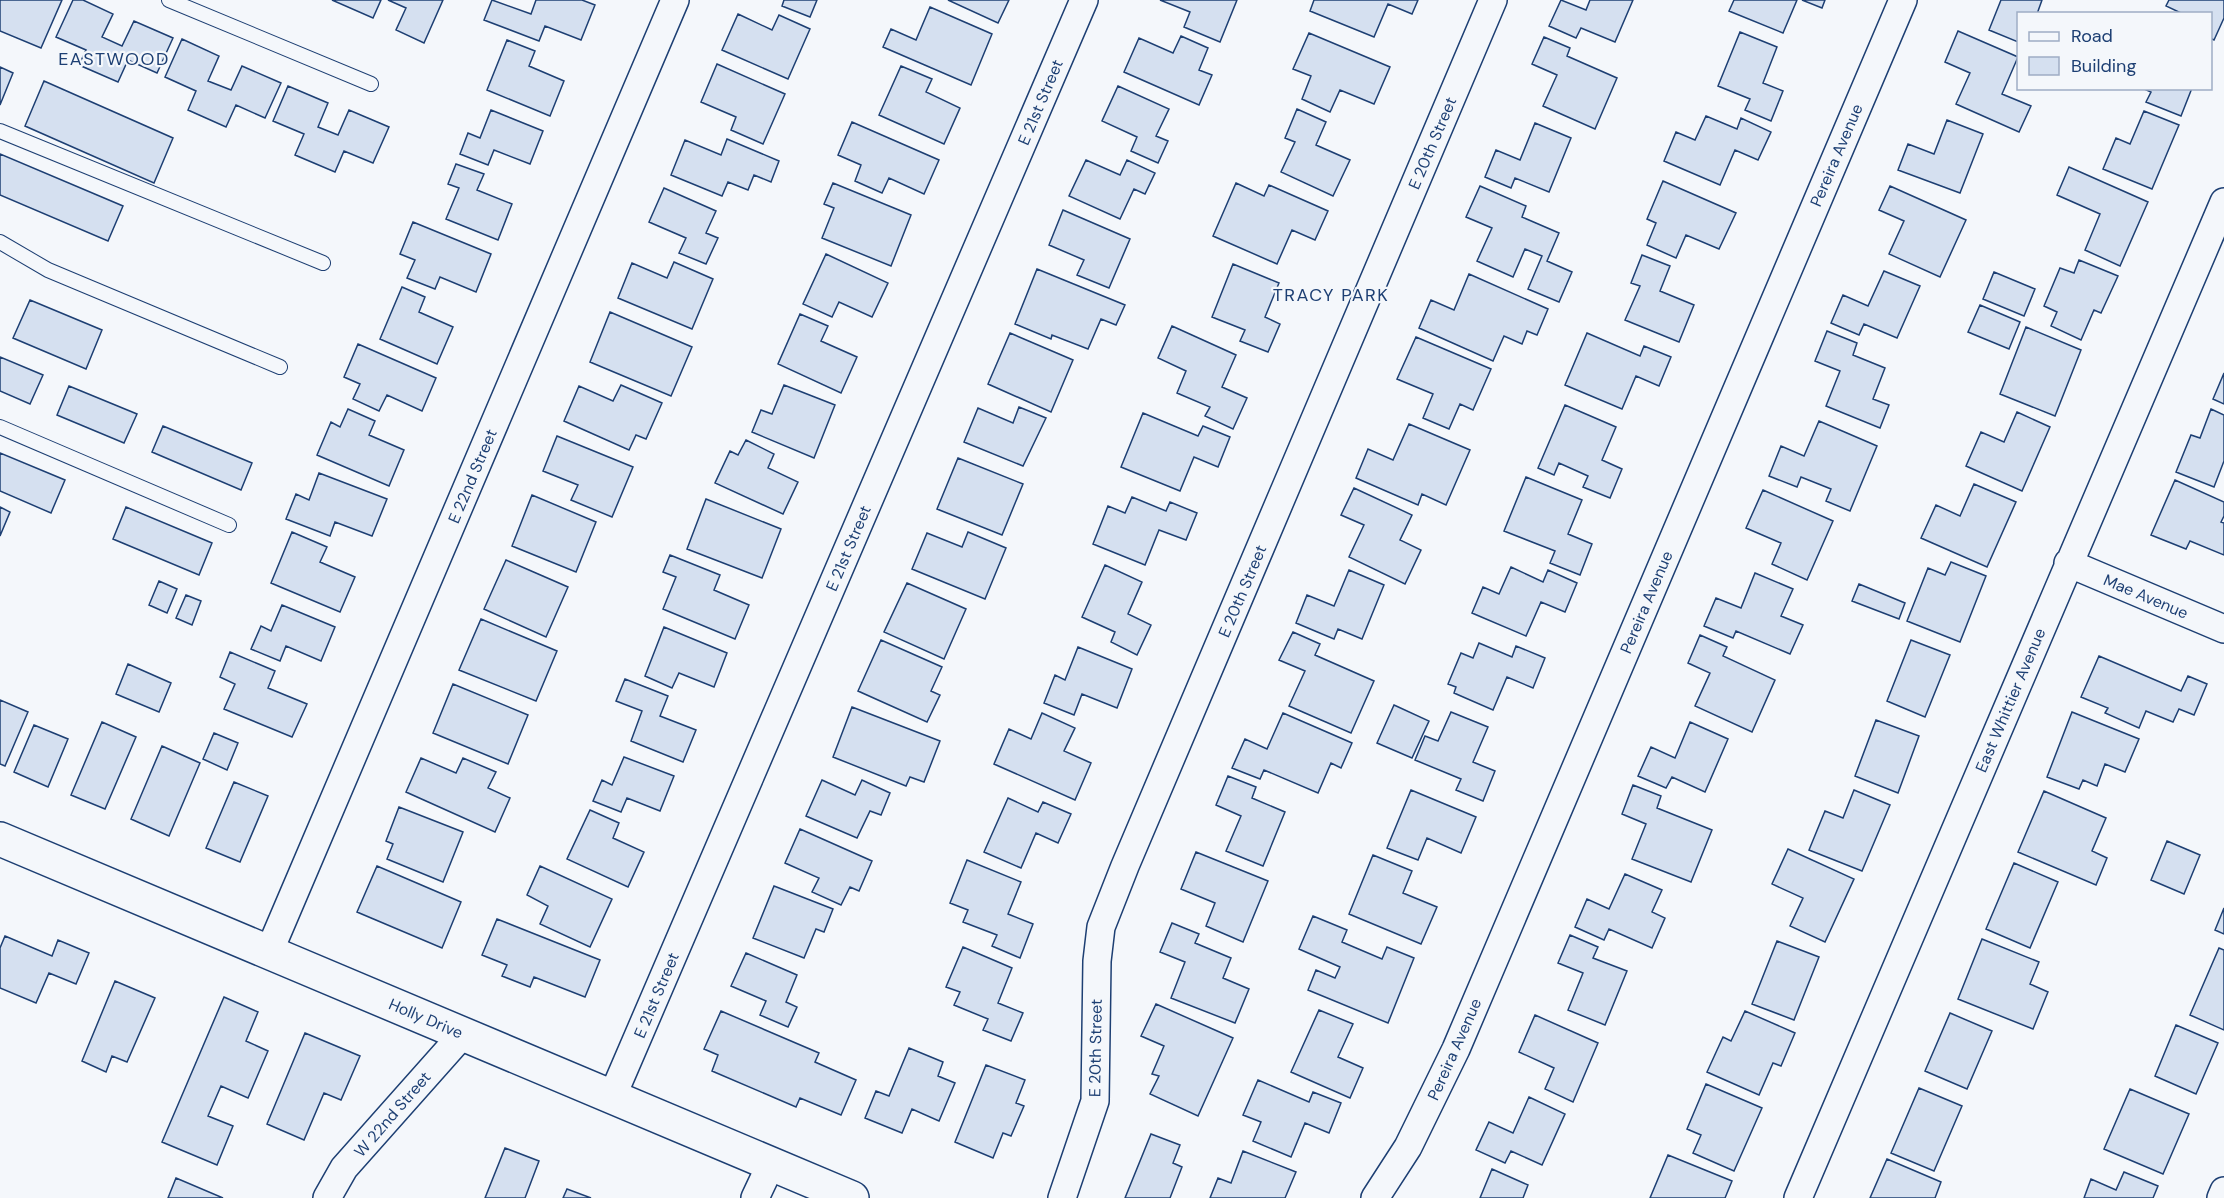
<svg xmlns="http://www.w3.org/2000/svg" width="2224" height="1198" font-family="'DM Sans',sans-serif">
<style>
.building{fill:#d5e0f0;stroke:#1d3f73;stroke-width:1.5}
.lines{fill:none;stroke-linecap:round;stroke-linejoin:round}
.lane-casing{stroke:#1d3f73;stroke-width:16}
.street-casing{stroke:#1d3f73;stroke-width:30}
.secondary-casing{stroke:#1d3f73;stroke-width:36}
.lane{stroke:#f4f7fb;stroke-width:14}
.street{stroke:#f4f7fb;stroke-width:27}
.secondary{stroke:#f4f7fb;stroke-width:33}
.labels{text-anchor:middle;stroke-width:4.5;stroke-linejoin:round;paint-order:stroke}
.street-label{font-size:16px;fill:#1d3f73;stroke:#f4f7fb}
.neighbourhood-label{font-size:18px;letter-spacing:1.5px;fill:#1d3f73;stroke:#f4f7fb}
</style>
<rect width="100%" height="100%" fill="#f4f7fb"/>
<path class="building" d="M0,0h62l-21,48 -41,-17z
M73,0h10l30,14 -11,23 20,9 12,-25 39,17 -16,35 -29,-13 -10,22 -39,-17 7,-15 -30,-13z
M332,0h49l-8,18z
M388,0h55l-19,43 -28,-13 10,-22z
M492,0l39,14 5,-14h46l13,5 -14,35 -36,-14 -6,15 -55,-21z
M784,0h33l-7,17 -28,-11z
M948,0h61l-11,23z
M1160,0h77l-17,42 -36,-15 6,-15z
M1314,0h104l-6,14 -24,-10 -14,33 -64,-26z
M1561,0l25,10 4,-10h43l-18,42 -34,-14 -5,10 -27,-12z
M1734,0h63l-14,33 -54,-22z
M1802,0h23l-3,8z
M2001,0h41l-5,14h-19v28l-29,-12z
M2169,0h55v18l-10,22 -4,-2v-24h-27l-17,-8z
M930,7l62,27 -21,51 -88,-38 8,-18 25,11z
M738,14l34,16 7,-15 31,14 -22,50 -66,-29z
M1958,31l60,26 -16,37 29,12 -12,26 -63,-28 14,-31 -25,-11z
M1740,32l37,15 -14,36 20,8 -12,30 -26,-11 5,-11 -32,-13z
M1309,33l81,34 -16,37 -34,-14 -10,22 -28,-13 9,-23 -18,-7z
M1181,36l27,12 -9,22 13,5 -13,30 -75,-33 15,-34 34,15z
M1544,37l26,11 -3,8 50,22 -22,51 -52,-23 14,-31 -25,-11z
M182,39l37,17 -11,25 23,9 11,-24 39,17 -16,35 -29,-13 -10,22 -38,-17 8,-19 -31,-14z
M507,40l28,11 -6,15 35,15 -14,35 -63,-26z
M717,64l68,30 -22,50 -32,-14 5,-13 -35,-15z
M901,66l31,13 -6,13 34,16 -16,36 -65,-29z
M0,67l13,6 -13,32z
M44,81l129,57 -19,45 -129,-57z
M288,86l40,17 -10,24 20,8 11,-25 40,17 -16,36 -29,-12 -9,21 -40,-17 9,-21 -31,-13z
M1118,86l51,23 -13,27 12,5 -10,22 -27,-12 6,-14 -35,-16z
M2142,88h50l-11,28 -35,-14 5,-10z
M1297,109l29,13 -10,23 34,15 -17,36 -52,-24 14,-30 -10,-4z
M491,110l52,21 -13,33 -36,-14 -6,15 -28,-11 8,-21 12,5z
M2144,111l35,14 -27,64 -49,-20 13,-31 14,6z
M1706,116l31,13 4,-11 30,14 -13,28 -23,-10 -15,35 -56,-24 12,-29 19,8z
M1947,120l36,14 -23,59 -62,-23 10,-26 26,10z
M852,122l87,38 -15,34 -35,-16 -7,15 -27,-12 6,-16 -23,-10z
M1535,123l36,15 -22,54 -34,-14 -4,10 -26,-11 11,-27 24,10z
M727,139l52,22 -8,21 -17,-7 -6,15 -20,-8 -6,14 -51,-21 14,-35 36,15z
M0,154l123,52 -15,35 -108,-46z
M1086,160l34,15 7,-15 28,13 -10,21 -11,-5 -14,30 -51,-23z
M456,164l28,10 -7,16 35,14 -14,36 -52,-21 13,-31 -11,-4z
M2069,167l79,35 -28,64 -35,-16 15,-36 -43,-19z
M1663,181l73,32 -17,36 -33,-14 -10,23 -29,-13 9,-22 -9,-4z
M833,183l78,32 -20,51 -69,-28 12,-30 -10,-4z
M1236,183l28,13 5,-11 59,26 -13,29 -23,-10 -15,34 -64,-28z
M1480,186l46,20 -4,11 37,16 -12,28 25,11 -13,30 -31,-13 14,-33 -17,-7 -12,28 -36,-16 15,-33 -26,-11z
M1890,186l76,34 -26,57 -51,-23 15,-33 -25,-11z
M664,188l52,23 -10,22 12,5 -12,26 -27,-11 7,-15 -37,-16z
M1063,210l67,29 -21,49 -32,-13 7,-15 -35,-15z
M413,222l78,32 -15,38 -36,-15 -5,12 -28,-11 8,-18 -15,-6z
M826,254l62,29 -16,34 -33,-15 -7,15 -29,-13z
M1642,255l28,11 -10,25 34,14 -15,37 -54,-22 15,-34 -9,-3z
M2079,260l39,16 -17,37 -7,-3 -13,30 -30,-14 6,-14 -13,-6 16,-38 14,5z
M674,262l39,17 -21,50 -74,-31 14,-35 35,15z
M1233,264l46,19 -14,34 15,7 -12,28 -28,-11 5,-11 -33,-13z
M1037,269l88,36 -9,20 -15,-6 -13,30 -36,-14 -1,4 -36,-15z
M1884,271l36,15 -23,52 -33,-14 -5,11 -28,-12 12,-28 25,11z
M1994,272l41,17 -11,27 -41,-17z
M1469,274l79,35 -11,26 -10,-4 -5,13 -18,-8 -11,25 -74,-33 12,-28 23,10z
M402,287l23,10 -6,15 34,15 -16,37 -57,-25z
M30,300l72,30 -16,39 -73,-31z
M1980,305l40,17 -11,27 -41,-17z
M610,312l82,35 -21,49 -81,-34z
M800,314l28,12 -7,15 36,16 -16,36 -63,-29z
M1172,326l64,29 -14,32 25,11 -14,31 -28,-13 5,-9 -33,-14 9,-22 -28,-13z
M2026,327l55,23 -26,66 -55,-22z
M1827,331l30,12 -4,12 32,13 -12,31 16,6 -9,23 -54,-22 14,-35 -25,-10z
M1010,333l63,27 -22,52 -63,-28z
M1587,333l53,23 4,-10 27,11 -12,29 -23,-10 -14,33 -57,-24z
M1416,337l75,32 -18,41 -13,-6 -11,25 -26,-11 10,-24 -36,-15z
M358,344l78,34 -14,33 -35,-16 -8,16 -26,-12 7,-15 -16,-7z
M0,357l43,18 -13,29 -30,-13z
M2224,373v31l-11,-5z
M621,385l41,18 -16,36 -10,-4 -7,15 -65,-29 15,-35 34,15z
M784,385l51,20 -21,53 -62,-26 9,-22 11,4z
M69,386l68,28 -13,29 -67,-28z
M1565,405l51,22 -14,33 20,9 -12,29 -27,-11 5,-11 -29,-13 -5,12 -16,-7z
M1019,407l27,11 -23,48 -59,-24 14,-34 35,15z
M348,409l27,12 -6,14 35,15 -15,36 -72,-31 14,-33 9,5z
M2211,409l13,6v46l-10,26 -38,-15 15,-37 9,3z
M2017,412l33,15 -28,64 -56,-25 15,-34 23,10z
M1143,413l55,23 5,-10 27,11 -12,30 -24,-10 -14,34 -59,-24z
M1819,421l58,25 -27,65 -24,-10 5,-12 -30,-12 -4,10 -28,-11 12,-30 23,10z
M1409,424l61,26 -24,55 -24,-11 -4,11 -62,-27 12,-29 25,11z
M163,426l89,37 -11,27 -89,-38z
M557,436l76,31 -21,50 -41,-17 7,-15 -35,-14z
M746,440l28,14 -6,14 30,14 -15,32 -68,-31 15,-32 8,4z
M0,453l65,27 -14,33 -51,-22z
M958,458l65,26 -21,51 -65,-26z
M319,473l68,26 -15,37 -37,-14 -5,14 -44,-17 10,-25 13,6z
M1526,477l56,23 -14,34 24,10 -12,31 -30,-12 5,-12 -51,-20z
M2175,480l49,22v14l-3,6 3,1v32l-34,-14 -4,8 -35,-14z
M1974,484l42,18 -29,65 -66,-29 15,-33 24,11z
M1354,488l58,27 -12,25 21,10 -16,34 -56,-27 15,-32 -23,-10z
M1763,490l70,31 -26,59 -35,-16 9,-21 -35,-15z
M532,495l64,27 -20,50 -64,-26z
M1132,497l34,14 4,-9 27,11 -11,27 -27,-10 -14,35 -52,-21 15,-38 17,7z
M706,499l75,30 -19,49 -75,-29z
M0,507l10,5 -10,24z
M126,507l86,36 -13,32 -86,-36z
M292,532l35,15 -7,15 35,15 -15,35 -69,-29z
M968,532l38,16 -21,51 -73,-30 15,-36 35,14z
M670,555l50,20 -6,15 35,15 -14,34 -72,-30 13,-32 -13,-5z
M506,560l62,27 -22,50 -62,-28z
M1951,562l35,14 -26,66 -53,-21 21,-53 17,7z
M1105,565l37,17 -14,32 23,11 -14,30 -26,-13 4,-10 -33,-15z
M1511,567l32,15 5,-12 29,13 -12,29 -24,-10 -15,34 -54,-23 11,-26 16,7z
M1349,570l35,15 -22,54 -24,-10 -4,10 -38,-16 11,-28 27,11z
M1755,573l38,16 -12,27 22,9 -13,29 -54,-23 -3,7 -29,-12 12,-28 25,10z
M159,581l18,8 -10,24 -18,-8z
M907,583l59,26 -22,50 -60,-27z
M1859,584l46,19 -6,16 -47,-18z
M186,595l15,6 -9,24 -16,-7z
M282,605l53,22 -14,34 -35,-15 -6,15 -29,-12 10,-23 10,5z
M481,619l76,32 -21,50 -77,-31z
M664,627l63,26 -13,34 -35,-14 -7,15 -27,-12z
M1293,632l27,12 -5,11 59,26 -23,52 -62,-27 16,-35 -26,-11z
M1700,635l27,12 -4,9 52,24 -23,52 -57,-26 15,-33 -22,-10z
M881,640l61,27 -11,24 9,4 -13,27 -69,-31z
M1911,640l39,15 -25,62 -38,-16z
M1479,643l33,14 4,-11 29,12 -12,30 -26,-11 -14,33 -39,-17 2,-6 -8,-3 13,-31 12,5z
M1078,647l54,22 -15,39 -35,-14 -8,21 -30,-12 11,-28 10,5z
M230,652l45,19 -7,17 39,16 -15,33 -68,-28 11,-25 -15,-7z
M2099,656l82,35 7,-15 19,8 -13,31 -15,-6 -6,13 -27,-11 -7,17 -34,-15 3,-5 -27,-11z
M128,664l43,19 -12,29 -43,-18z
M625,679l43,17 -8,20 36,14 -13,32 -52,-21 11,-30 -26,-10z
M453,684l75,31 -20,49 -75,-31z
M0,700l28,12 -23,54 -5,-2z
M1394,705l35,16 -17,37 -35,-15z
M852,707l88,34 -16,41 -14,-5 -4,9 -73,-29z
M1451,712l37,15 -15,35 22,9 -12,30 -27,-11 5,-11 -46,-19 10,-24 13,5z
M2072,712l67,27 -14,33 -20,-8 -8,22 -14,-6 -4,9 -32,-12z
M1042,713l33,15 -11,23 27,12 -16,37 -81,-36 15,-35 22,10z
M1283,713l69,30 -11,25 -10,-5 -13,30 -54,-23 -4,9 -28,-11 13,-29 22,10z
M1876,720l43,16 -21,57 -43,-17z
M102,722l34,15 -31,72 -34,-14z
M1690,722l38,17 -23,53 -33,-15 -6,11 -28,-12 13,-29 24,11z
M34,725l34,14 -20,48 -34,-15z
M214,733l24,10 -11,27 -24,-11z
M162,746l38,17 -31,73 -38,-17z
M624,757l50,19 -14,35 -33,-13 -6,14 -28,-11 9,-21 10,5z
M421,758l35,15 7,-15 33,14 -8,16 22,10 -15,34 -89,-40z
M1228,776l28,11 -4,11 33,14 -22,54 -37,-15 15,-35 -25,-11z
M822,780l33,15 7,-15 28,13 -9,22 -11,-4 -13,27 -51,-22z
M234,782l34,14 -28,66 -34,-14z
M1633,785l28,11 -4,12 55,22 -21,52 -59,-23 14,-35 -24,-10z
M1411,790l65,27 -15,36 -34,-15 -9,22 -31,-12z
M1854,790l36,15 -28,66 -53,-21 16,-39 18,7z
M2044,791l62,27 -14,33 15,7 -11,27 -78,-33z
M1008,798l30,14 5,-10 28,12 -13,29 -22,-10 -15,35 -37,-16z
M399,807l64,25 -20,50 -56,-23 6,-15 -7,-3z
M590,810l29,13 -6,15 31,14 -16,35 -61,-28z
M800,829l72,32 -13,30 -9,-4 -9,18 -29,-13 7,-14 -34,-15z
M2167,841l33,14 -16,39 -33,-14z
M1788,849l66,30 -29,63 -35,-16 13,-28 -31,-14z
M1196,852l72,29 -25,61 -37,-16 9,-23 -34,-14z
M1373,855l39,16 -9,22 34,14 -16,37 -72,-30z
M967,860l54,22 -13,32 25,10 -13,34 -28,-12 5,-11 -34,-13 5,-12 -18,-7z
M2014,863l44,19 -28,66 -44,-19z
M377,866l84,36 -19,46 -85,-36z
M540,866l72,33 -22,48 -50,-23 8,-18 -21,-11z
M1625,874l37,16 -10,22 13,6 -13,30 -43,-19 -5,11 -29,-13 12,-28 22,10z
M774,886l59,23 -9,23 -8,-3 -12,29 -51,-20z
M2224,908v26l-9,-4z
M1313,916l34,14 -5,12 40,17 5,-12 27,11 -26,65 -80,-33 8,-20 19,8 5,-11 -41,-18z
M497,919l103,41 -15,37 -51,-20 -4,10 -28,-11 5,-11 -25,-10z
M1172,923l27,11 -4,9 36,15 -8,20 26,11 -14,34 -64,-25 14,-36 -25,-10z
M1570,935l28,12 -5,11 34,13 -22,54 -37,-15 15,-37 -25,-10z
M5,936l47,20 6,-16 31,13 -13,31 -27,-11 -13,30 -36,-15v-40z
M1982,939l57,23 -9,22 18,8 -15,37 -75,-30z
M1777,941l42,16 -25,63 -42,-16z
M963,947l49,21 -14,35 25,10 -12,28 -28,-11 5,-11 -34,-14 6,-13 -14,-5z
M2219,948l5,2v80l-34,-15z
M746,953l51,22 -11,27 11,5 -9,20 -28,-12 6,-14 -35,-15z
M115,981l40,17 -28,64 -15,-6 -6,16 -24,-11z
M224,997l34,15 -12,29 22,10 -20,47 -27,-12 -13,30 25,10 -16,39 -55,-23z
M1156,1004l77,34 -35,78 -48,-22 9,-18 -7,-2 12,-28 -23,-10z
M1319,1010l34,14 -15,33 25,11 -13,30 -59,-26z
M721,1011l98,42 -4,9 41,18 -15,35 -41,-17 -4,9 -84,-36 6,-16 -14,-6z
M1745,1011l50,22 -14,33 -8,-3 -14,32 -52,-23 16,-35 8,4z
M1950,1013l42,18 -25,58 -42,-18z
M1535,1015l63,28 -25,59 -28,-13 9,-21 -35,-16z
M2176,1025l42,18 -22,51 -41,-18z
M305,1033l55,23 -19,44 -17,-7 -20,47 -37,-16z
M909,1048l34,14 -5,14 17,7 -16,38 -27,-12 -10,24 -37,-15 11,-27 13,5z
M986,1065l39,15 -9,23 8,3 -13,30 -8,-3 -10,25 -38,-16z
M1258,1080l51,22 4,-10 28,11 -12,30 -24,-10 -14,34 -38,-16 8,-19 -18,-7z
M1706,1084l56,24 -28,63 -41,-18 8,-18 -14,-6z
M1919,1088l43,18 -28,65 -43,-18z
M2130,1089l59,25 -26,60 -59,-25z
M1529,1097l36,17 -23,51 -31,-14 -6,12 -29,-13 13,-28 24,11z
M1151,1134l29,11 -7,18 9,4 -12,31h-45z
M505,1148l34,13 -14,37h-40z
M1243,1151l53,21 -11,26h-75l8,-20 13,5z
M1668,1155l64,26 -7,17h-75z
M1887,1159l54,23 -6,16h-65z
M1492,1169l36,16 -5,13h-43z
M2124,1172l34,14 -5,12h-69l7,-19 25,11z
M176,1178l47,20h-55z
M567,1189l24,9h-28z"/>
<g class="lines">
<defs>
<path id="lane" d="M169,0l202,84
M0,131l323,132
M0,242l48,28 232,97
M0,427l229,98"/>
<path id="street" d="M2068,563l156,66
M269,952l406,-952
M612,1097l472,-1097
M327,1198l17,-30 119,-134
M755,1198l16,-34
M1062,1198l33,-97 2,-140 4,-34 24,-61 368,-866
M1375,1198l33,-51 48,-98 447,-1049
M1798,1198l426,-996
M2221,1198l3,-7"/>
<path id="secondary" d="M0,839l852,359"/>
</defs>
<use href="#lane" class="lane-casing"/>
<use href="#street" class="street-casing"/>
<use href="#secondary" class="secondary-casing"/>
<use href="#lane" class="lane"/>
<use href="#street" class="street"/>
<use href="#secondary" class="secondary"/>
</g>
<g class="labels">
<g class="street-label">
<text transform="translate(1040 102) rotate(-67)" y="6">E 21st Street</text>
<text transform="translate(1432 143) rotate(-67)" y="6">E 20th Street</text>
<text transform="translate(1836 155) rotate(-67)" y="6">Pereira Avenue</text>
<text transform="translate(472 476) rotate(-67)" y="6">E 22nd Street</text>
<text transform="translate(848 548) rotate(-67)" y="6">E 21st Street</text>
<text transform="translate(1242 591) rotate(-67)" y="6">E 20th Street</text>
<text transform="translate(2146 596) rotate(23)" y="6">Mae Avenue</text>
<text transform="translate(1646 602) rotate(-67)" y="6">Pereira Avenue</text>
<text transform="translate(2010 700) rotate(-67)" y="6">East Whittier Avenue</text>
<text transform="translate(656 995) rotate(-67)" y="6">E 21st Street</text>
<text transform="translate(426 1018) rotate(23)" y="6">Holly Drive</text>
<text transform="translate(1095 1048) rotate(-89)" y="6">E 20th Street</text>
<text transform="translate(1454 1049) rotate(-66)" y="6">Pereira Avenue</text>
<text transform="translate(392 1114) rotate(-49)" y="6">W 22nd Street</text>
</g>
<g class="neighbourhood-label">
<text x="114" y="65">EASTWOOD</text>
<text x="1331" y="301">TRACY PARK</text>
</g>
</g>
<rect x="2017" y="12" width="195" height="78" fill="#f4f7fb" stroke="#9eadc5" stroke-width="1.5"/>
<rect x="2029" y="32" width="30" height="9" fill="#f4f7fb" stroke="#9eadc5" stroke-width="1.5"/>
<text x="2071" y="42" font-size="18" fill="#1d3f73">Road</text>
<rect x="2029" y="57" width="30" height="18" fill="#d5e0f0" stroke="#9eadc5" stroke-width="1.5"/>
<text x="2071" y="72" font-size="18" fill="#1d3f73">Building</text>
</svg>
